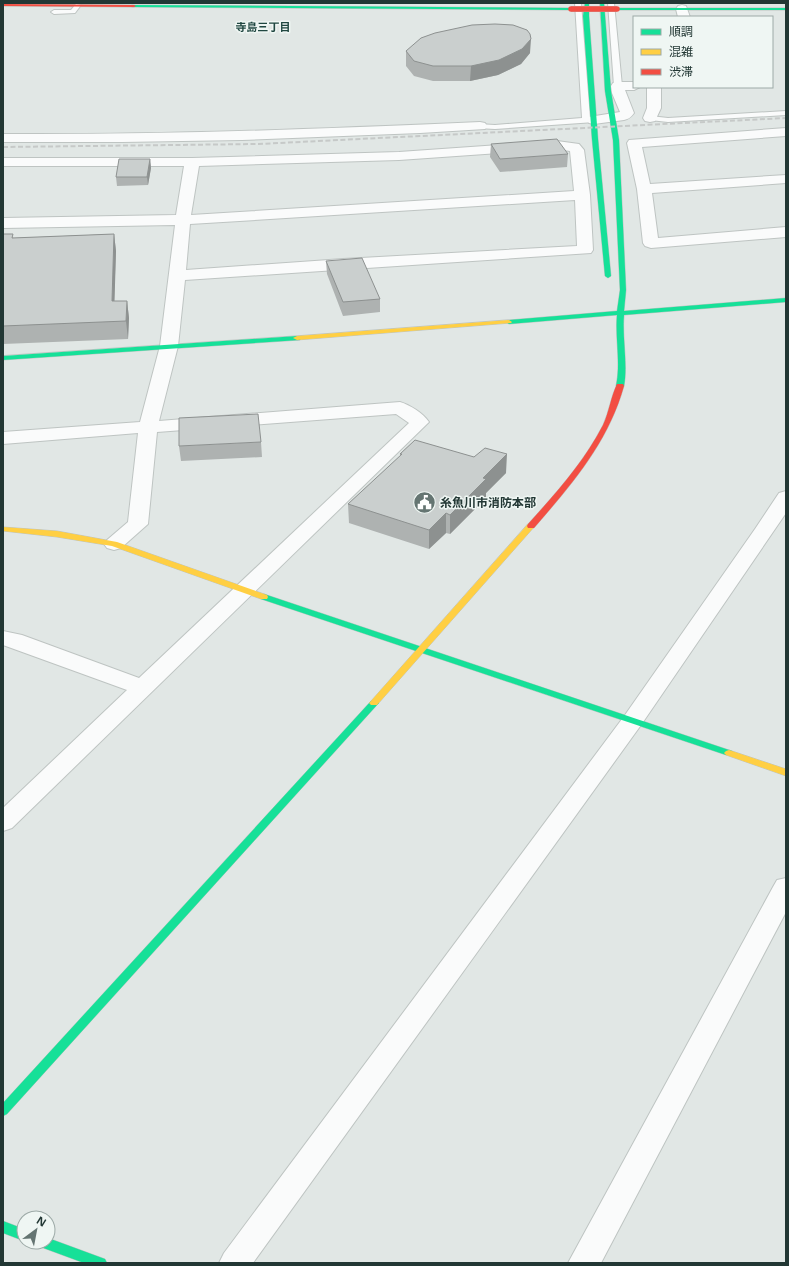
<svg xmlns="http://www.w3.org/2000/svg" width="789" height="1266" font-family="'Noto Sans','Noto Sans JP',sans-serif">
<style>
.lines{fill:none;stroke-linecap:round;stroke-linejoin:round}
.lane-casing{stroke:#bec4c2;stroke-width:2}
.street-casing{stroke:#bec4c2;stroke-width:2}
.fast-casing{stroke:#bec5c2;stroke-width:1}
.slow-casing{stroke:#bec5c2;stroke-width:1}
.jam-casing{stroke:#bec5c2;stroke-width:1}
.lane{fill:#fafbfb;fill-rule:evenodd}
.street{fill:#fafbfb;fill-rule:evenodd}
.fast{fill:#16e098;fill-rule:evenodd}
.slow{fill:#ffcf43;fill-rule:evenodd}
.jam{fill:#f24e42;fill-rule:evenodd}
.rail{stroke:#c6c9c8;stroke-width:2;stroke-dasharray:5 2.5;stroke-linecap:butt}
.jam-bridge-casing{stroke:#bcc3c1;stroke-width:6;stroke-linecap:butt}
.jam-bridge{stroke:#f24e42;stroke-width:5.5}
.wall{fill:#aeb2b1}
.shaded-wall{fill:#8d9190}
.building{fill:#cacfce;stroke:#8d9190}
.labels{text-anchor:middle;stroke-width:3;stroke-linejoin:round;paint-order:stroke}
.far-neighbourhood-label{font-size:11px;font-weight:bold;fill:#204741;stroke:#eff6f3}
.poi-label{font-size:12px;font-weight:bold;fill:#223734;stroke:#eff6f3;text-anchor:start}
</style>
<rect width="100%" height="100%" fill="#e1e7e5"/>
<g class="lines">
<defs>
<path id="lane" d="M575,3h6l9,115h5v4l-100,7 -18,-1v-4l18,1 87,-7z
M608,3h6l8,83 -4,2 -4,-2z
M76,4l5,1 -6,8 -21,1 -3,-2 3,-2h17z
M786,111v4l-118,7 -18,-2 -4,-2 4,-2 18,2z"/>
<path id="street" d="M682,5l4,1 4,11h-12l-2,-8 2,-3z
M618,82h16v5h6l-6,3h-9l9,23c-3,4 -5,6 -10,7l-30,4 -5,-1 -2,-3 2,-3 31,-5 -8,-19 -1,-7 2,-3z
M647,87h14v21l-6,13 -5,1 -5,-1 -2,-3 4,-10z
M480,122l5,1 2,3 -2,3 -65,4 -178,7 -120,2h-119v-8c159,1 318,-5 477,-12z
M786,128v8l-144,11 8,37 136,-9v8l-134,10 6,45 128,-11v10l-135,11 -6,-2 -2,-3 -6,-54 -10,-46 2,-3z
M557,141l22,3 5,6 6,45 3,55 -2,3 -406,27 -7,66 -19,75 241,-19c10,3 23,11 29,20l-417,406 -9,3v-23l124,-118 -124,-45v-14l19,4 117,43 270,-255 -13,-9 -239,18 -9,92 -27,24 -7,2 -7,-2 -3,-4 3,-4 21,-18 10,-89 -135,11v-12l137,-10 20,-76 15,-121 -172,3v-10l173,-3 8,-49h-181v-8h189l207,-6zM557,149l13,2 4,40 -383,24 8,-49 200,-6zM575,200l2,46 -234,13 -157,11 4,-46z
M786,491v22l-145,212 -388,538h-34l5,-10 401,-538 130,-186 24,-36z
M786,878v34l-185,351h-33l205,-376 4,-7z"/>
<path id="fast" d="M585,3h4v13l9,123 13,137 -3,2 -3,-2 -13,-137 -9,-123z
M600,3h4l7,88 8,49 7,150 -2,21 162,-13v4l-162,13c-2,23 4,50 0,71l-4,2 -4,-2c5,-23 -1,-47 1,-71l-108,9 -3,-2 3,-2 108,-9 3,-21 -7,-150 -8,-49z
M132,5l439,3 2,1 -2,1 -437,-3h-2z
M615,8h171v2h-169l-2,-1z
M297,336l4,2 -1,2 -297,20v-4z
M264,594l468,157 2,2 -2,2h-6l-465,-156 -1,-2 1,-2z
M374,700l3,1 2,2 -2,2 -370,409 -4,2v-13l368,-402z
M3,1221l21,8v12l-21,-8z
M48,1238l57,21 2,4h-23l-46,-17 -1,-4h11z"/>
<path id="slow" d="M509,320l3,2 -1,1 -214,17 -4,-2 4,-2z
M528,524h3l4,2 -158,179h-6l-2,-2 2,-2z
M3,527l54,4 60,11 150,53 1,2 -1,2h-6l-149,-53 -55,-9 -54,-6z
M729,750l57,19v7l-60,-21 -2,-2 2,-2z"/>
<path id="jam" d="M3,4l131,1 2,1 -2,1 -131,-1z
M617,384h6l1,2c-16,57 -52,98 -90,142h-6l-1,-2 1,-2c28,-31 56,-62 75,-99 6,-13 8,-29 14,-41z"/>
</defs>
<use href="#lane" class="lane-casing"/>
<use href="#street" class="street-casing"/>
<use href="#fast" class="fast-casing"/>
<use href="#slow" class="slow-casing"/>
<use href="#jam" class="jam-casing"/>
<use href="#lane" class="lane"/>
<use href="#street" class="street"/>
<use href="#fast" class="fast"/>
<use href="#slow" class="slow"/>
<use href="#jam" class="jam"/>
<path class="rail" d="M3,147l255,-3 528,-26"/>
<defs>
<path id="jam-bridge" d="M571,9h46"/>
</defs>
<use href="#jam-bridge" class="jam-bridge-casing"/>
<use href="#jam-bridge" class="jam-bridge"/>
</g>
<path class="wall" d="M406,51l124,2 -9,11 -23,11 -28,6h-37l-19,-5 -8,-10z
M491,144l77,10 -1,13 -67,5 -10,-15z
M150,159l1,9 -3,17 -31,1 -1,-9z
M3,234l11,4 100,-4 2,17 -2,50h13l2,17 -1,21 -125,5z
M326,261l54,38v13l-37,4 -16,-42z
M261,442l1,15 -81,4 -2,-15z
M400,454l106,19 -20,20v5l-36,36 -4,-1 -17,16 -80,-26 -1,-19 52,-47z"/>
<path class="shaded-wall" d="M531,39l-1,14 -9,11 -23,11 -28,6 1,-15z
M150,159l1,9 -3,17 -1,-8z
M114,234l2,17 -2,68 -2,-18z
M127,301l2,17 -1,21 -2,-18z
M507,454l-1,19 -20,20v5l-36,36v-19l33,-37z
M446,513v20l-17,16v-19z"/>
<path class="building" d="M495,24l18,1 14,5 3,4 1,5 -9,10 -23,11 -28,6h-38l-19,-5 -8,-10 15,-13 14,-5 37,-8z
M557,139l11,15 -68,5 -9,-15z
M119,159h31l-3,18h-31z
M3,234h10l-1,4 102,-4 -2,67h15l-1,20 -123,5z
M362,258l18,41 -37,3 -17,-41z
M258,414l3,28 -82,4v-28z
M415,440l59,17 11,-9 22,6 -24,24 3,1 -36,36 -4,-2 -17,17 -81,-26 54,-50h-2z"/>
<defs>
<symbol id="civic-disc" viewBox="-11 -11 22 22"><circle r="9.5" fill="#657572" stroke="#eff6f3"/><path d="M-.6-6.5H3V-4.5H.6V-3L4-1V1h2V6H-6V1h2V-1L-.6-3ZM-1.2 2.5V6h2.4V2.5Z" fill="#fff"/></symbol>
</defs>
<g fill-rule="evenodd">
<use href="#civic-disc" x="412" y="490" width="25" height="25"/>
</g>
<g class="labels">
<g class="far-neighbourhood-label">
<text x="263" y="31">寺島三丁目</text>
</g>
<g class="poi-label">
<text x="440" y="507">糸魚川市消防本部</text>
</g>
</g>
<rect width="789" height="1266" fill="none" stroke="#223734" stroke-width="8"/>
<rect x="633" y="16" width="140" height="72" fill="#eff6f3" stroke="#9daaa7"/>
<rect x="641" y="29" width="20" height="6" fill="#16e098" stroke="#9daaa7"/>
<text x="669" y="36" font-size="12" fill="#223734">順調</text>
<rect x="641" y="49" width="20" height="6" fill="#ffcf43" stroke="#9daaa7"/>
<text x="669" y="56" font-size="12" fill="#223734">混雑</text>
<rect x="641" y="69" width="20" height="6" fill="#f24e42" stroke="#9daaa7"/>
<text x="669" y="76" font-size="12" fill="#223734">渋滞</text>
<g transform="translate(36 1230) rotate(32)"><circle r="19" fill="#eff6f3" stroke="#9daaa7"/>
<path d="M0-3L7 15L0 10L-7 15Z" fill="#657572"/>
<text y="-6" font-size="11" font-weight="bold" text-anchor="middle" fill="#223734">N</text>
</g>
</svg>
